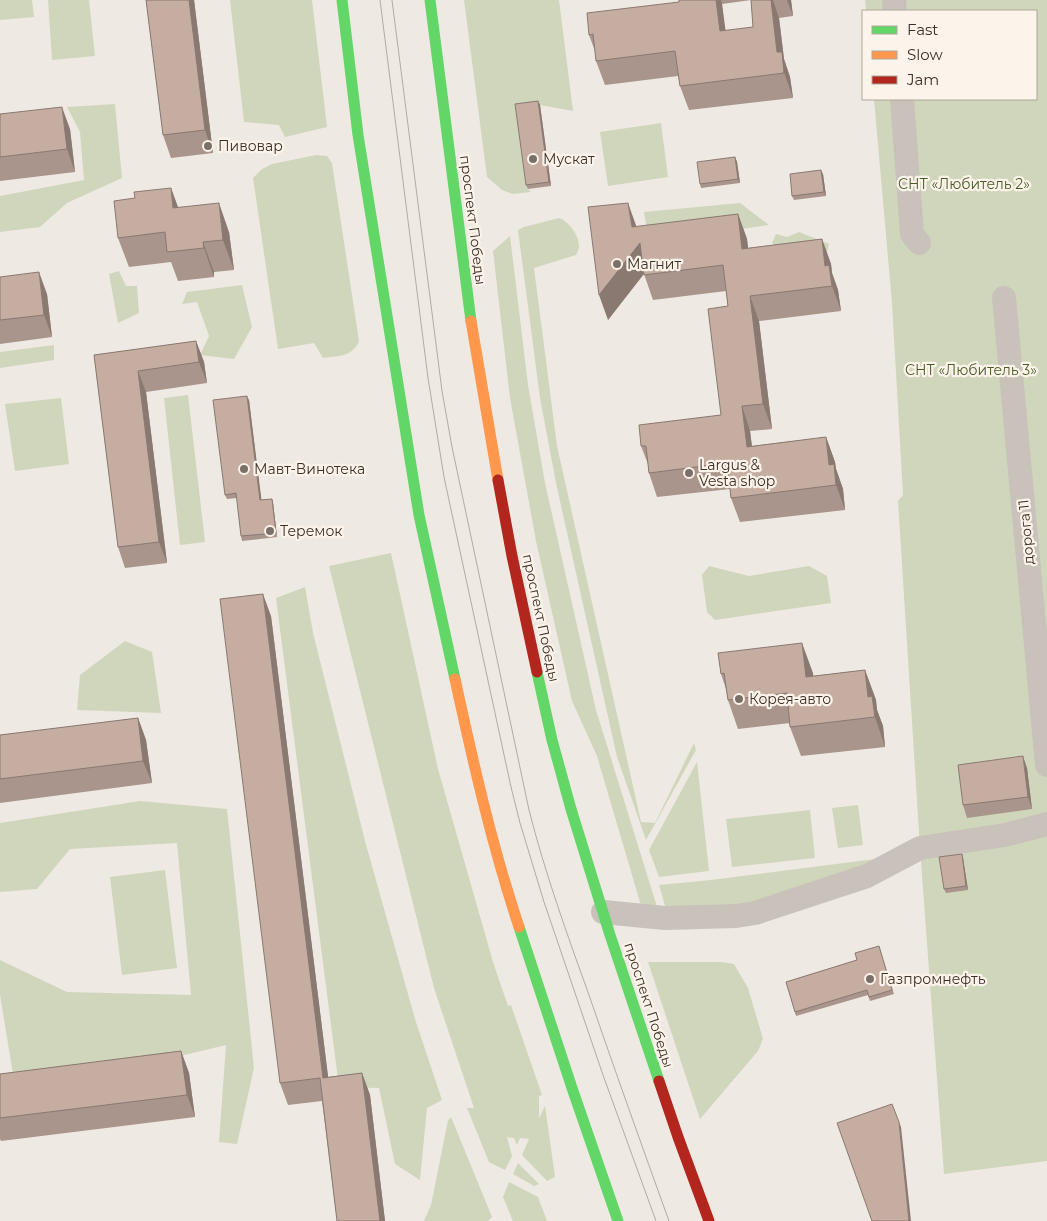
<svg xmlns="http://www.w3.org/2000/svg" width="1047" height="1221" font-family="Montserrat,sans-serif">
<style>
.green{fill:#d0d6bb}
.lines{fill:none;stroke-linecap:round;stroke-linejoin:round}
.street{stroke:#c9c2bb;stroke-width:24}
.fast{stroke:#63d668;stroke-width:11}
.slow{stroke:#ff974d;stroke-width:11}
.jam{stroke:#b3261e;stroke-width:11}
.tram{stroke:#b1aaa5;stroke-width:1}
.wall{fill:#a9958b;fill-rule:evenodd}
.shaded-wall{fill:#8a7971}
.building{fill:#c5ada2;stroke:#8a7971}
.poi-dot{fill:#7a7069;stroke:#fcf4ea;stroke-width:2}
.labels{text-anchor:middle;stroke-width:4.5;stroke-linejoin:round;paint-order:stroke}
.poi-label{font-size:14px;fill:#3b2f28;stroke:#fcf4ea;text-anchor:start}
.park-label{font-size:14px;fill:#485c29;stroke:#fcf4ea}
.street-label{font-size:14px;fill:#3b2f28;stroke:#fcf4ea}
</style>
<rect width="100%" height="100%" fill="#efe9e3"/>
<path class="green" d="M0,0h32l2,17 -34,3z
M48,0h41l6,56 -43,4z
M230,0h82l15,127 -42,10 -6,-12 -35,-3z
M464,0h95l14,111 -33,-6 -23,4 11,80 3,3 -18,2 -11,-4 -15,-13z
M865,0h182v1161l-103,13 -24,-326 -22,-347 5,-6 -11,-192 -18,-204h162v-88h-170z
M115,104l7,74 -55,25 -27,24 -40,5v-36l84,-16 -4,-48 -13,-25z
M661,123l7,54 -60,9 -8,-54z
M316,155l11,1 5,7 27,178c-6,16 -22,15 -36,17l-9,-15 -36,6 -25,-171 9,-9 10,-5z
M740,203l29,22 -120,17 -5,-30z
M559,218c10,3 21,19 20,29 -1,3 -2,6 -3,8l-42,13 23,178 84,376 14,1 39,-80 2,7 -50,90 -29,-83 -61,-274 -16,-85 -22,-168 6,-3z
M799,232l30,12 -2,9 -28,10 -27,-20 4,-9 11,3z
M510,236l18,149 17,98 51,227 62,200 -16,-1 -45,-153 -25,-55 -36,-160 -26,-143 -17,-147z
M119,271l7,15h11l2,27 -21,10 -9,-49z
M242,285l10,42 -18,32 -34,-4 9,-19 -12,-34 -15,2 5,-12z
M54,345v15l-54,8v-16z
M188,395l17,147 -25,3 -16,-147z
M61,398l8,66 -54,7 -10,-67z
M391,553l47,216 55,193 15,44 3,-1 31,90 -3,1v22l6,-12 10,71 -8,4 -25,-26 7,-16 -9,-1 -3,7 -3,-7 -7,-1 5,19 -7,14 -16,-8 -22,-54h7l-40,-120 -105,-422z
M709,566l40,10 60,-10 18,10 4,27 -116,17 -8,-8 -5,-37z
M305,587l8,46 52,208 50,178 27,81 -15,8 -7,72 -25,-16 -16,-76 -40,-1 -63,-489z
M125,641l27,11 9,61 -84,-3 3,-35z
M697,762l12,109 -50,6 -10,-27z
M140,801l87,8 27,259 -17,76 -18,-2 7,-97 -54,13 -158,22 -14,-85v-35l67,32 124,3 -14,-152 -107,6 -33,40 -37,3v-69z
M858,805l5,40 -25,3 -6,-40z
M810,810l5,48 -83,9 -6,-48z
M875,859l-7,7 -120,39 -82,4 -7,-24 52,-5z
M165,870l12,98 -55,7 -12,-98z
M648,962h73l13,2 14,24 15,51 -5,12 -58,68z
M451,1117l41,100 -4,4h-64l7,-16 17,-85z
M518,1163l21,21 -5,2 -21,-12z
M509,1182l29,15 9,24h-34l-10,-24z"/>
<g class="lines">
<path class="street" d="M894,0l1,11
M902,99l10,135 7,9
M1004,298l43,467
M603,912l62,6 71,-2 19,-3 112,-37 53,-28 85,-13 42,-11"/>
<path class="fast" d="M342,0l16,135 61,380 36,164
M430,0l41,321
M537,672l15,68 19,69 39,126 49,146
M519,927l53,161 46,133"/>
<path class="slow" d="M471,321l27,159
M455,679c18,83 37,167 64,248"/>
<path class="jam" d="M498,480l14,76 25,116
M659,1081l19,56 31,84"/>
<path class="tram" d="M380,0l48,378 16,99 67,310 9,36 24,79 59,173 53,146
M392,0l50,391 10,56 77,363c16,63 38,124 60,185 26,76 53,151 80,226"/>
</g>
<path class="wall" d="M146,0h48l19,153 -42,5 -8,-23z
M679,0h112l2,16 -14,2 5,41 6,18 3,21 -104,12 -9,-24 -2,-10 -73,9 -9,-24 -1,-10 -6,-16 90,-33zM751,0l2,27 -28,4 -3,-27z
M538,101l2,4 11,81 -23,3 -2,-4z
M0,114l70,15 5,43 -75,9z
M735,157l2,5 3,21 -39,5 -1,-4z
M823,174l3,22 -32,4 -2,-4z
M171,188l7,20 51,24 5,38 -20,2v5l-36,4 -7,-19 -42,5 -11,-29 17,-40z
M738,214l9,25 1,9 74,-9 9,25 1,9 6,17 3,21 -82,10 13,108 -22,2 2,15 74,-9 9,25 1,7 7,20 2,21 -105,12 -9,-24 -1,-9 -73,8 -8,-24 -1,-9 -7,-18 80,-31 7,-109 -2,-15 -73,9 -9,-26 -36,46 29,-93z
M0,277l47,17 5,43 -52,7z
M196,341l8,21 3,21 -61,9 21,171 -42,5 -7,-21 -24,-192z
M249,400l12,100 11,-1 1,4 4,34 -35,4 -1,-5 -4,-38 -10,1 -2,-4z
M271,616l57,461 34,-4 8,22 15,126h-48l-15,-120 -34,4 -8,-22z
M718,653l95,20v3l52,-6 11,30 1,10 6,16 2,21 -84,9 -11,-29v-4l-52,6 -10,-29 -2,-11 -5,-15z
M138,718l8,22 6,43 -152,20v-68z
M1027,768l5,41 -65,9 -4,-13z
M962,854l1,4 5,32 -22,3 -2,-4z
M879,946l15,48 -24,7 -2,-6 -72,21 -10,-34 71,-22z
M181,1051l8,22 6,44 -194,24 -1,-2v-65z"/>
<path class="shaded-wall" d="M189,0h5l19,153 -8,-23z
M716,0h5l1,4 7,52 -9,-25z
M771,0h2l6,18 5,41 6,18 3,21 -16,-46z
M787,0h4l2,16z
M538,101l2,4 11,81 -2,-4z
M62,107l8,22 5,43 -8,-23z
M735,157l2,5 3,21 -2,-4z
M821,170l2,4 3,22 -2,-4z
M171,188l11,30 -9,-10z
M219,203l10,29 5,38 -11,-30z
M628,203l9,25 3,15 9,24 -41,53 -9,-25 33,-68z
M738,214l9,25 4,34 -9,-24z
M822,239l9,25 1,9 6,17 3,21 -16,-45z
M203,242l11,30v5l-10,-29z
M39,272l8,22 5,43 -8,-22z
M750,296l9,25 13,108 -9,-25z
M196,341l8,21 3,21 -8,-21z
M138,371l8,21 21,171 -8,-21z
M247,396l2,4 13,104 -2,-4z
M742,406l8,25 5,41 -8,-25z
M826,437l9,25 1,7 7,20 2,21 -16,-45z
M272,499l1,4 4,34 -1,-4z
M263,594l8,22 60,484 -8,-22z
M802,643l11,30 3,33 -10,-29z
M865,670l11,30 1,10 6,16 2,21 -10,-30 -7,-20z
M138,718l8,22 6,43 -9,-22z
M1023,756l4,12 5,41 -4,-12z
M962,854l1,4 5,32 -2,-4z
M181,1051l8,22 6,44 -8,-22z
M362,1073l8,22 15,126h-5z
M899,1122l2,5 10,94h-2z"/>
<path class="building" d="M146,0h43l16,130 -42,5z
M679,0h37l4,31 33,-4 -2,-27h20l6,52h5l2,21 -104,13 -5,-35 -79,10 -3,-27 -4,1 -2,-22 92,-11z
M538,101l11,81 -23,3 -11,-81z
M62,107l5,42 -67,8v-43z
M735,157l3,22 -38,5 -3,-22z
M821,170l3,22 -32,4 -2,-22z
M171,188l2,20 46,-5 4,37 -20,2 1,6 -37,4 -2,-20 -47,6 -4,-37 21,-3 -1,-6z
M628,203l4,24 106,-13 4,35 80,-10 3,27 4,-1 3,21 -82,10 13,108 -21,2 5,41 79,-10 3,28 5,-1 2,21 -105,13 -4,-35 -78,10 -3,-27h-5l-2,-21 82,-10 -13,-106 20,-3 -5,-41 -79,10 -4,-32 -41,52 -11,-88z
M39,272l5,43 -44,5v-43z
M196,341l3,21 -61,9 21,171 -41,5 -24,-192z
M247,396l13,104 12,-1 4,34 -35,3 -5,-43 -11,2 -12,-95z
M263,594l60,484 39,-5 18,148h-43l-17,-143 -40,5 -60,-484z
M802,643l4,34 59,-7 3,27 4,-1 3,21 -85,10 -3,-34 -59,7 -4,-27 -3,1 -3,-21z
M138,718l5,43 -143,18v-44z
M1023,756l5,41 -65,8 -5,-40z
M962,854l4,32 -22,3 -5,-32z
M879,946l13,44 -23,7 -2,-7 -72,22 -9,-30 71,-22 -2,-7z
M181,1051l6,44 -187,23v-44z
M892,1104l7,18 10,99h-37l-35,-98z"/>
<g class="poi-dot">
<circle cx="208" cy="146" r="5"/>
<circle cx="533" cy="159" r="5"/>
<circle cx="617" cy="264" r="5"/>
<circle cx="244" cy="469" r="5"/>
<circle cx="689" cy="473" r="5"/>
<circle cx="270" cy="531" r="5"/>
<circle cx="739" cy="699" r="5"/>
<circle cx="870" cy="979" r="5"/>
</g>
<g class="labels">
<g class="poi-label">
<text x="218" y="151">Пивовар</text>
<text x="543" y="164">Мускат</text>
<text x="627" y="269">Магнит</text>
<text x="699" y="470">Largus &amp;<tspan x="699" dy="16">Vesta shop</tspan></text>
<text x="254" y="474">Мавт-Винотека</text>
<text x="280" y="536">Теремок</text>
<text x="749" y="704">Корея-авто</text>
<text x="880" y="984">Газпромнефть</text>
</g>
<g class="park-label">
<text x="964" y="189">СНТ «Любитель 2»</text>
<text x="971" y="375">СНТ «Любитель 3»</text>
</g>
<g class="street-label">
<text transform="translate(473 220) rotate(83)" y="5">проспект Победы</text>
<text transform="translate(1026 532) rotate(-95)" y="5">дорога 11</text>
<text transform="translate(541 618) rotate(78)" y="5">проспект Победы</text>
<text transform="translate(649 1005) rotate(72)" y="5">проспект Победы</text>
</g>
</g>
<rect x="862" y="10" width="175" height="90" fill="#fcf4ea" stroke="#afa59c"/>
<rect x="872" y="26" width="25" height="8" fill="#63d668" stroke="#afa59c"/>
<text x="907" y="35" font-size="15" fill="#3b2f28">Fast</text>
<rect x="872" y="51" width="25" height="8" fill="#ff974d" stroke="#afa59c"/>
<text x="907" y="60" font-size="15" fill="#3b2f28">Slow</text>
<rect x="872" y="76" width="25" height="8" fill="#b3261e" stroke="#afa59c"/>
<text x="907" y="85" font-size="15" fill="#3b2f28">Jam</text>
</svg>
